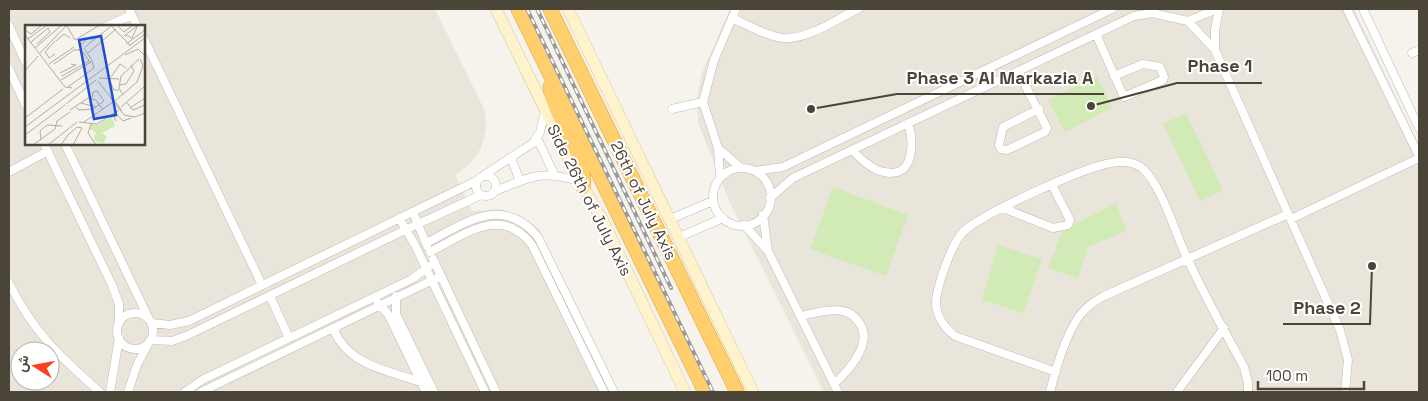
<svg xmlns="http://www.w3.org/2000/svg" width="1428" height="401" font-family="'Space Grotesk',Vazirmatn,sans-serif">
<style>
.residential{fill:#eae5da;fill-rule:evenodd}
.green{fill:#d2eab5}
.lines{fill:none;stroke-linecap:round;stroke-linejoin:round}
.street-casing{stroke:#c2bbae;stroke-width:9}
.secondary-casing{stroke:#d6c79b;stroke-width:12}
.highway-casing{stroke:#e0a43c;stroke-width:15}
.street{stroke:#fff;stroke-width:8}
.secondary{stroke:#fff3cd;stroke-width:11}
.highway{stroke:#ffcf6e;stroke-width:14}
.rail-casing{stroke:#9a9a9a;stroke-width:4}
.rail{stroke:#fff;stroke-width:2;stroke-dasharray:5.5;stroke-linecap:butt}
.labels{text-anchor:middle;stroke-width:4;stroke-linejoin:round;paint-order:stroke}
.street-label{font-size:16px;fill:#4b4439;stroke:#fff}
.inset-road{fill:none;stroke:#b2ada4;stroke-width:1}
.view{fill:#1d4ed8;fill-opacity:0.15;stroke:#1d4ed8;stroke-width:2.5}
.inset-edge{fill:none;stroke:#4b4439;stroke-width:2.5}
.leader{fill:none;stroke:#4b4439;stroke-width:2}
.callout-dot{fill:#4b4439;stroke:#fff;stroke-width:2}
.callout-label{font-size:18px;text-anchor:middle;font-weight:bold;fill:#4b4439;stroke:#fff;stroke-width:4;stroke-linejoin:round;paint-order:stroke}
</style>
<rect width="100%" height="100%" fill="#f6f3ec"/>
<path class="residential" d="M9,9h426l50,102 1,19 -5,18 -11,16 -15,11 17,36 29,-2 27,11 11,9 80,163h-610zM26,26h118v118h-118zM20,351h30v30h-30z
M730,9h624l65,136v247h-595l-94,-189 -32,-80 -1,-27 5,-23z"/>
<path class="green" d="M1097,76l15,32 -47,24 -17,-32z
M1186,113l37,77 -23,11 -37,-77z
M833,187l75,28 -22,61 -76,-27z
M1116,203l10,28 -38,16 -10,31 -30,-10 15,-38z
M998,245l44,14 -18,54 -42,-13z"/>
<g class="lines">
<defs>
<path id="street" d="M129,9l8,17
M1347,9l72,147
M1363,9l56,119
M732,18c16,7 34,18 51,20 25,2 53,-19 75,-29
M1188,21l27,29 125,280 8,30 -3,32
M9,26l17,37
M107,26l25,-11
M1096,34l27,61 1,2 39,-17 1,-3 -4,-10 -17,-3 -29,12
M144,39l118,246
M1215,50v-20l4,-21
M1412,53l7,-3
M9,69l17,37
M1018,71l29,57 -2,4 -38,18 -6,-1 -2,-4 4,-18 36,-18
M672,109l31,-7
M537,138l17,36
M44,144l68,141 7,19v19
M65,144l84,175
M718,148l23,20
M852,150c9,9 20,20 32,22 31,7 30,-30 24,-49
M511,158l9,23
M713 197a29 29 0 1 1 58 0a29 29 0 1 1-58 0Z
M755,171l28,-4 329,-158
M9,172l39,-21
M484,175l49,-32 7,-11 5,-20
M476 186a10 10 0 1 1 20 0a10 10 0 1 1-20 0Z
M720,178l-2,-30 -15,-46 11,-42 22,-51
M495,191c38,-15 44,-21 85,-10
M770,198l23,-20 341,-162 18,-3 36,8 29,-12
M1003,208l50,20 15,-3 2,-5 -18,-35
M413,212l14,34
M763,215l5,36 70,141
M399,218l16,27 70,147
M1291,219l128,-61
M668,220l45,-19
M744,225l24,26
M677,238l46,-20
M426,243c40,-20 76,-49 112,-6l76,155
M430,252c34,-17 72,-48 102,-7l72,147
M433,259l63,133
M9,283c25,50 50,73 91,109
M270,296l19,42
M396,296v18l38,78
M378,303l10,11 38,78
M117 331a18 18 0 1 1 36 0a18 18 0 1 1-36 0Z
M800,316c13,-2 29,-8 43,-5 6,1 11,5 15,10 17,21 -9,49 -24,63
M152,323l18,2 19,-4 287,-140
M333,328c15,38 54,42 88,54
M151,340l21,1 14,-5 219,-106 76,-35
M1056,372l-101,-36c-10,-8 -18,-18 -19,-32 0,-16 16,-62 28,-73 20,-18 120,-64 147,-68 10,-2 24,-2 32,6 19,17 33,67 45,91 17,37 37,72 56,107l4,16v9
M110,392l9,-54
M128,392l9,-27 11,-21
M185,392l17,-12 210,-101 23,-17
M201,392l240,-116
M1050,392c5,-22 16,-58 30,-77 6,-8 15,-14 24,-19l184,-82
M1177,392l47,-64"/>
<path id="secondary" d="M496,9l84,172 23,40 82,171
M568,9l185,383"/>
<path id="highway" d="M518,9l187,383
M550,9l187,383
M550,87c6,34 37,65 33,100"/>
</defs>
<use href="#street" class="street-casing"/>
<use href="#secondary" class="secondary-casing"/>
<use href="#highway" class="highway-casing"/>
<use href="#street" class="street"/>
<use href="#secondary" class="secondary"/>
<use href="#highway" class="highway"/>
<defs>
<path id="rail" d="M527,9l186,383
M537,9l134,279"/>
</defs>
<use href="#rail" class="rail-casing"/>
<use href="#rail" class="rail"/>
</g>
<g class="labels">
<g class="street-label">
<text transform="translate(590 200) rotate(63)" y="6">Side 26th of July Axis</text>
<text transform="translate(644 200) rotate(64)" y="6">26th of July Axis</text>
</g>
</g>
<g transform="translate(25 25)">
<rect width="120" height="120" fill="#f6f3ec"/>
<path d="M86,91l4,10 -13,7 5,4 -3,6 -8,-1 -2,-4 2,-5 -7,-5 2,-4 7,1z" fill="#d2eab5"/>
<path class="inset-road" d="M92,0l7,7 9,-7M42,1l8,14M86,1l19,19M0,5l6,4 11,-9M0,10l40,52 7,1M101,10l6,3 6,-13M99,11l13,-10M3,14l19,-14M50,15l25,-15M31,16l8,-7 6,4M5,18l18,-15 2,4 -13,12M101,19l19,-14M55,21l9,-9 4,3M104,21l16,-12M60,22l25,-20M10,23l27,-23M59,23l9,14M15,28l27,-28M63,28l28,-24M30,29l-6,4 -4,-6 10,-11M100,30l13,-6 6,6M24,39l25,-17M29,39l20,-14h7l10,13M0,46l13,-15M35,48l16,-8 -5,-1M37,51l27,-15M83,52l6,13h5M86,52l9,-13 6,4M74,53l20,1M36,55l30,-18M73,56l26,34 11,2 10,-4M94,60l7,-1 8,-13 -3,-6M43,62l26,-19 -2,-6M98,70l-4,-7 2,-12 18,-17M87,72l10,14M91,75l21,-18 6,-16 -3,-7M56,78l15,4M102,78l6,7 12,-5M41,79l30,-24M51,82l3,3 14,-1 11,-8 -7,-10 -4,1 -1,6M96,82l24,-21M105,83l15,-10M45,85l18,-12 8,2 7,10M0,93l38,-29M91,96l-2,-4 3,-2 6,6 8,-3M54,97l18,2 22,-14M59,97l29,-20M66,99l-3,9 8,12M0,102l120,-89M0,110l40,-30M16,115l-1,-9 7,-6 15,1M8,120l22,-16 2,-8 13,-9M23,120l29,-23M36,120l7,-10 9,-8 5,1M48,120l9,-17"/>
<path class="view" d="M76,11l15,79 -22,4 -15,-79z"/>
<rect width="120" height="120" class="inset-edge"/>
</g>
<path class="leader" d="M1091 106L1177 83H1262M811 109L897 94H1104M1372 266L1370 324H1283"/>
<g class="callout-dot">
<circle cx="1091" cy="106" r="5"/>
<circle cx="811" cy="109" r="5"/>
<circle cx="1372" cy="266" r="5"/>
</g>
<g class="callout-label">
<text x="1220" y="72">Phase 1</text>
<text x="1000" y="84">Phase 3 Al Markazia A</text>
<text x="1327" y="314">Phase 2</text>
</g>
<rect width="1428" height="401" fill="none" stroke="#4b4439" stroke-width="20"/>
<g transform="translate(35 366) rotate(281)"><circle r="24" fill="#ffffff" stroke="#b7b4b0"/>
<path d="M0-4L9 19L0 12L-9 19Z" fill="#fc3f1d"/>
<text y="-8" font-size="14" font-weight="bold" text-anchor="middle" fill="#4b4439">ش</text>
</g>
<path d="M1258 381v8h106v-8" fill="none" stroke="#4b4439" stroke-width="2.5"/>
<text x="1266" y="381" font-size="15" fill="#4b4439" stroke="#ffffff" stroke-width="4" paint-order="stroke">100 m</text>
</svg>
